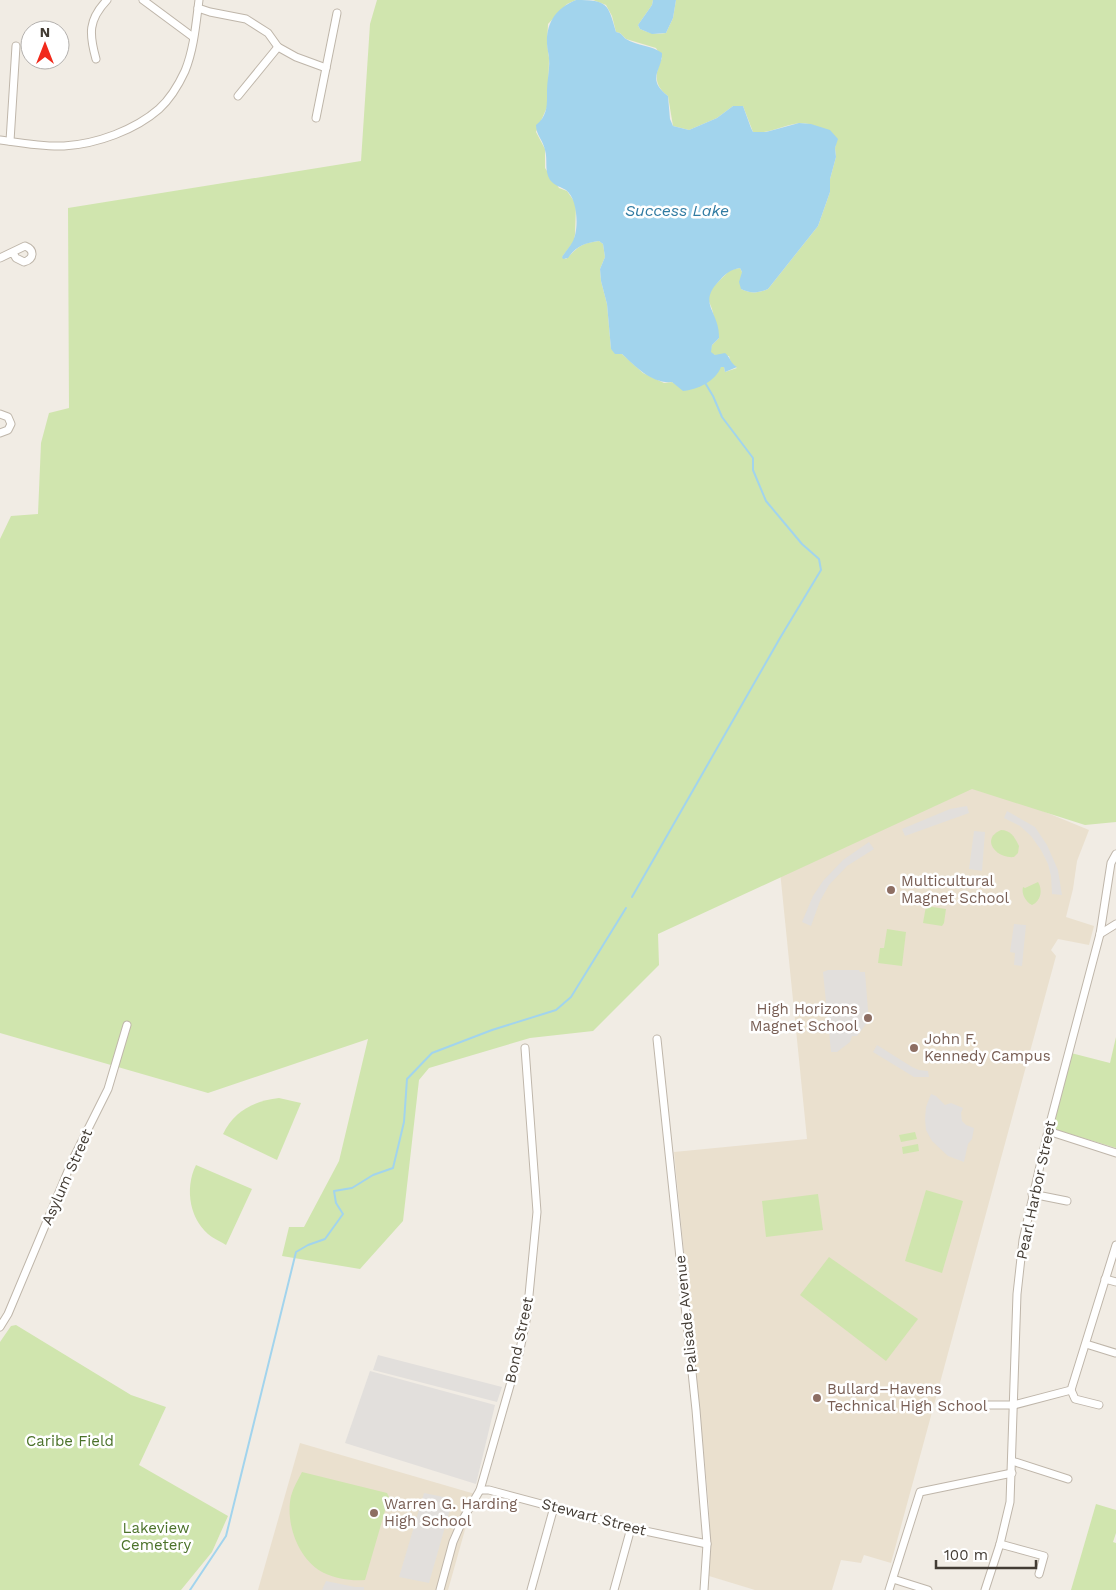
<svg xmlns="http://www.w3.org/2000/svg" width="1116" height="1590" font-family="'Work Sans',sans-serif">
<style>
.education{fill:#eae0ce}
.green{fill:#d0e5ae}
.parking{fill:#e2dfdc}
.water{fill:#a2d4ed}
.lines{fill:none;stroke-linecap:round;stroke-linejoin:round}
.stream{stroke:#a2d4ed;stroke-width:2}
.minor-casing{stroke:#bfb6aa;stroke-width:9}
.minor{stroke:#fff;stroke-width:7}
.education-dot{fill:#8d6e63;stroke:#fff;stroke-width:2}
.labels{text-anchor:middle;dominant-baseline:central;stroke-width:5;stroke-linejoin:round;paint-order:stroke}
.education-label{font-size:15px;fill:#785e54;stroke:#fff;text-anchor:start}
.street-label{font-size:15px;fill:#433c34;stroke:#fff}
.park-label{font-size:15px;fill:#4b722a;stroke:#fff}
.water-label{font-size:16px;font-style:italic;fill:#307ba2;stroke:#fff}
</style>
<rect width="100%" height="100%" fill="#f1ece4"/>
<g class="education">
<path d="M975,783L1089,830L1077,861L1073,889L1066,917L1094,926L1089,945L1058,939L1051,950L1056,956L891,1563L864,1555L861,1563L841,1560L832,1590H755L709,1576L710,1544L709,1507L674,1152L807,1139L780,871Z"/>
<path d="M300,1443L475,1494L448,1590H258Z"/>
</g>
<g class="green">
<path d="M377,0H576L567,4L548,24L547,44L549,58L548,105L536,132L545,149V168L559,188L567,191L576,204L575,234L574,241L562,257L566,259C580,246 579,244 599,241L603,244L605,257L600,269L601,281L607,304L611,349L622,354L643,373L664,383L672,382L677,385L721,367H724L725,372L737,368L731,363L729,356L715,355L710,353L712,345L719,338L712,309L708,299L710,290L730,270L740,268L742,272L741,289C751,294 759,293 768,289L818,226L830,192V179L836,157L835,148L837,139C829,134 818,126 809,124C789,120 773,135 753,132L743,106H733L717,118L689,130L673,126L668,96C653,85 655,73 662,58L656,48L626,39L620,33L616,32L612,16L606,5L593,0H653L652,5L638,25L640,29C649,33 656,35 666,33L673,18L676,0H1116V822L1085,825L972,789L658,934L659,965L593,1031L530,1038L429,1068L419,1080L403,1221L360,1269L282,1256L289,1227H304L339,1161L368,1039L208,1093L0,1033V539L11,516L38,514L41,443L49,413L69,408L68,208L361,161L370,24Z"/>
<path d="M1001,830C1011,830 1015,838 1019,846L1018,853L1014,857C996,859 980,839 1001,830Z"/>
<path d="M1038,882C1043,890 1041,901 1032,905C1026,902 1021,894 1023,887L1025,888Z"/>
<path d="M926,906L946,909L944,923L942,926L923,923Z"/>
<path d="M887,929L906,932L902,966L878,963L880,948H884Z"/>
<path d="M1116,1037V1148L1057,1130L1053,1126L1071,1053L1110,1063Z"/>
<path d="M279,1098L301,1103L277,1160L223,1134C234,1111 254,1101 279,1098Z"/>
<path d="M915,1132L917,1139L901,1142L899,1135Z"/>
<path d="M918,1144L919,1151L903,1154L902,1147Z"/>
<path d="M196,1165L252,1189L226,1245C222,1242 216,1240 212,1237C190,1222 184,1189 196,1165Z"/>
<path d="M926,1190L963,1201L942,1273L905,1261Z"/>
<path d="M818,1194L823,1230L766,1237L762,1201Z"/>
<path d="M829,1257L918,1319L886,1361L800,1295Z"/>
<path d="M16,1325L131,1395L166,1407L139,1465L228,1516L212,1552L181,1590H0V1342L11,1326Z"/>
<path d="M302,1472L387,1493L389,1497L365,1580C351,1581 337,1579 324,1573C298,1560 285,1523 291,1496C293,1488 298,1480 302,1472Z"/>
<path d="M1096,1504L1116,1510V1533L1113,1542L1116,1543V1590H1071Z"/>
</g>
<g class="parking">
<path d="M967,806L969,813L905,836L902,829L950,809Z"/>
<path d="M1007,811L1035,827L1047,845L1058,870L1062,895L1052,894L1051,876L1048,864L1041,850L1031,836L1020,826L1004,818Z"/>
<path d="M974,831L985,832L982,871L969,869Z"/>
<path d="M869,842L874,849L847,866L829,885L820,901L811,926L802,922L813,896L823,881L843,860Z"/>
<path d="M1014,924L1026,925L1022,966L1014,965L1015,953L1010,952Z"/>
<path d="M828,970H859L860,972H865L869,1023L866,1024L857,1036H852L850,1042L837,1052H831L823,972Z"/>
<path d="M877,1045L912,1067L919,1070L928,1071L929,1077H914L873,1052Z"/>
<path d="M931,1094L936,1096L945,1105L951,1103L963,1108L961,1113L962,1121L966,1125L974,1128L972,1139L968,1144L964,1162L948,1156L932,1141L926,1130L925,1119L926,1107Z"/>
<path d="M378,1355L502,1387L497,1402L373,1370Z"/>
<path d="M370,1371L495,1405L476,1484L345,1443Z"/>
<path d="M424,1493L453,1499L429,1583L399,1577Z"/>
<path d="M326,1581L355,1587H364V1590H322Z"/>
</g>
<g class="water">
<path d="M576,0C608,0 608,4 616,32C622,33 622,36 626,39C637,46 652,45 662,53C663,69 645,79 668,96L670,119L673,126L689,130L717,118L733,106H743L751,128L753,132H766L799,123L811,124L830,130L838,139L835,148L836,157L830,179V192L818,226L768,289C759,293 751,294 741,289L739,282L742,272L740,268C730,270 726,273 720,280C696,304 720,311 719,338L712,345L711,352L715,355L725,353C731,358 730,363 737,367L725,372L724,367H721C716,381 697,390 683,391L672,382C652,384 636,367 622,354H615L611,349L607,304L601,281L600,269L605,257L603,244L599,241C585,243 576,246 568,258L563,259L562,257C565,252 570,247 573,241C579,229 578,199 566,190C561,187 555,186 550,180C544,170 548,160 545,150C543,140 536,135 536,125C548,115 547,105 547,90C547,80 550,70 549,59C549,54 547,49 547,44C546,23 556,8 576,0Z"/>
<path d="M653,0H676L673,18L666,33L652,34L640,29L638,25L652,5Z"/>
</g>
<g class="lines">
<g class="stream">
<path d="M632,897L780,638L821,570L819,559L802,544L766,501L753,470V458L722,417L713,396L704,381"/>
<path d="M190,1590L226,1536L296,1252L308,1245L325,1239L343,1214L336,1203L334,1191L352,1188L373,1175L393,1168L404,1122L407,1079L432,1053L492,1030L556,1010L571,997L626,908"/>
</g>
<defs>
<g id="minor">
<path d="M143,0L193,37"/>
<path d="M198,8L210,12L246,19L268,33L278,47L296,57L326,68"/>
<path d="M96,59C89,34 88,20 107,0"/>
<path d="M238,96L278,47"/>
<path d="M316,118L337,13"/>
<path d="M0,140C21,143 43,147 64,146C97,144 135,130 159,109C170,99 179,84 185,71C194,49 196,23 199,0"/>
<path d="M10,141L16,46"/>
<path d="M0,258L25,246C35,250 34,259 24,262L16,258L13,253"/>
<path d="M0,414L8,417L11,424L8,430L0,433"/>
<path d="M1100,934L1116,924"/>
<path d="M657,1039L696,1410L707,1544L704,1590"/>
<path d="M1048,1131L1116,1153"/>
<path d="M1032,1194L1067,1201"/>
<path d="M1105,1279L1116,1282"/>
<path d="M0,1327L8,1314L73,1159L108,1089L127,1025"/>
<path d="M1086,1344L1115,1353"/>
<path d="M1071,1390L1075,1399L1099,1405"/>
<path d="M986,1405H1014L1071,1390L1116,1245"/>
<path d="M1012,1461L1068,1479"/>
<path d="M480,1490H489L631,1528L707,1544"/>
<path d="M1000,1544L1044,1556L1039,1574"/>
<path d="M893,1579L928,1590"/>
<path d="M440,1590L453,1542L463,1519L480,1490L519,1354L527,1316L537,1212L525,1048"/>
<path d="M531,1590L554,1507"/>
<path d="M614,1590L631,1528"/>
<path d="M889,1590L920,1492L1012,1473"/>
<path d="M985,1590L1000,1544L1010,1502L1017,1294L1023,1240L1048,1131L1100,934L1111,863L1116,854"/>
</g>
</defs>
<use href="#minor" class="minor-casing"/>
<use href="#minor" class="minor"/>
</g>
<g class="education-dot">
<circle cx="891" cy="890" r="5"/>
<circle cx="868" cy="1018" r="5"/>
<circle cx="914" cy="1048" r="5"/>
<circle cx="817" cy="1398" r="5"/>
<circle cx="374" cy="1513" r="5"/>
</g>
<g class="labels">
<g class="education-label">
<text x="901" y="881">Multicultural<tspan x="901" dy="17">Magnet School</tspan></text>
<text x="858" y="1009" text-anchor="end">High Horizons<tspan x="858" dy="17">Magnet School</tspan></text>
<text x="924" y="1039">John F.<tspan x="924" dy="17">Kennedy Campus</tspan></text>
<text x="827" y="1389">Bullard–Havens<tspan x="827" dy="17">Technical High School</tspan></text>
<text x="384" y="1504">Warren G. Harding<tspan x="384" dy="17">High School</tspan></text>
</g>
<g class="street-label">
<text transform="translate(67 1177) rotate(-66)">Asylum Street</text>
<text transform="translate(1036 1190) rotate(-78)">Pearl Harbor Street</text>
<text transform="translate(686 1314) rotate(-96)">Palisade Avenue</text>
<text transform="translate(519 1340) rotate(-78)">Bond Street</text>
<text transform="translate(594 1517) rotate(15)">Stewart Street</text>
</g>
<g class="park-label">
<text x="70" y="1441">Caribe Field</text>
<text x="156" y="1528">Lakeview<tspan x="156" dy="17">Cemetery</tspan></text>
</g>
<g class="water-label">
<text x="677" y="210">Success Lake</text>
</g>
</g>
<g transform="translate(45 45)"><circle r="24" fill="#ffffff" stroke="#b4b1ae"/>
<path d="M0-4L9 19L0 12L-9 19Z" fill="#f12a1b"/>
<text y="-8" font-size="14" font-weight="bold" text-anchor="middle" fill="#433c34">N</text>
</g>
<path d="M936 1560v8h100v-8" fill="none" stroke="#433c34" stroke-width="2.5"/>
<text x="944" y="1560" font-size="15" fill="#433c34" stroke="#ffffff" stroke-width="4" paint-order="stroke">100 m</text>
</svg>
